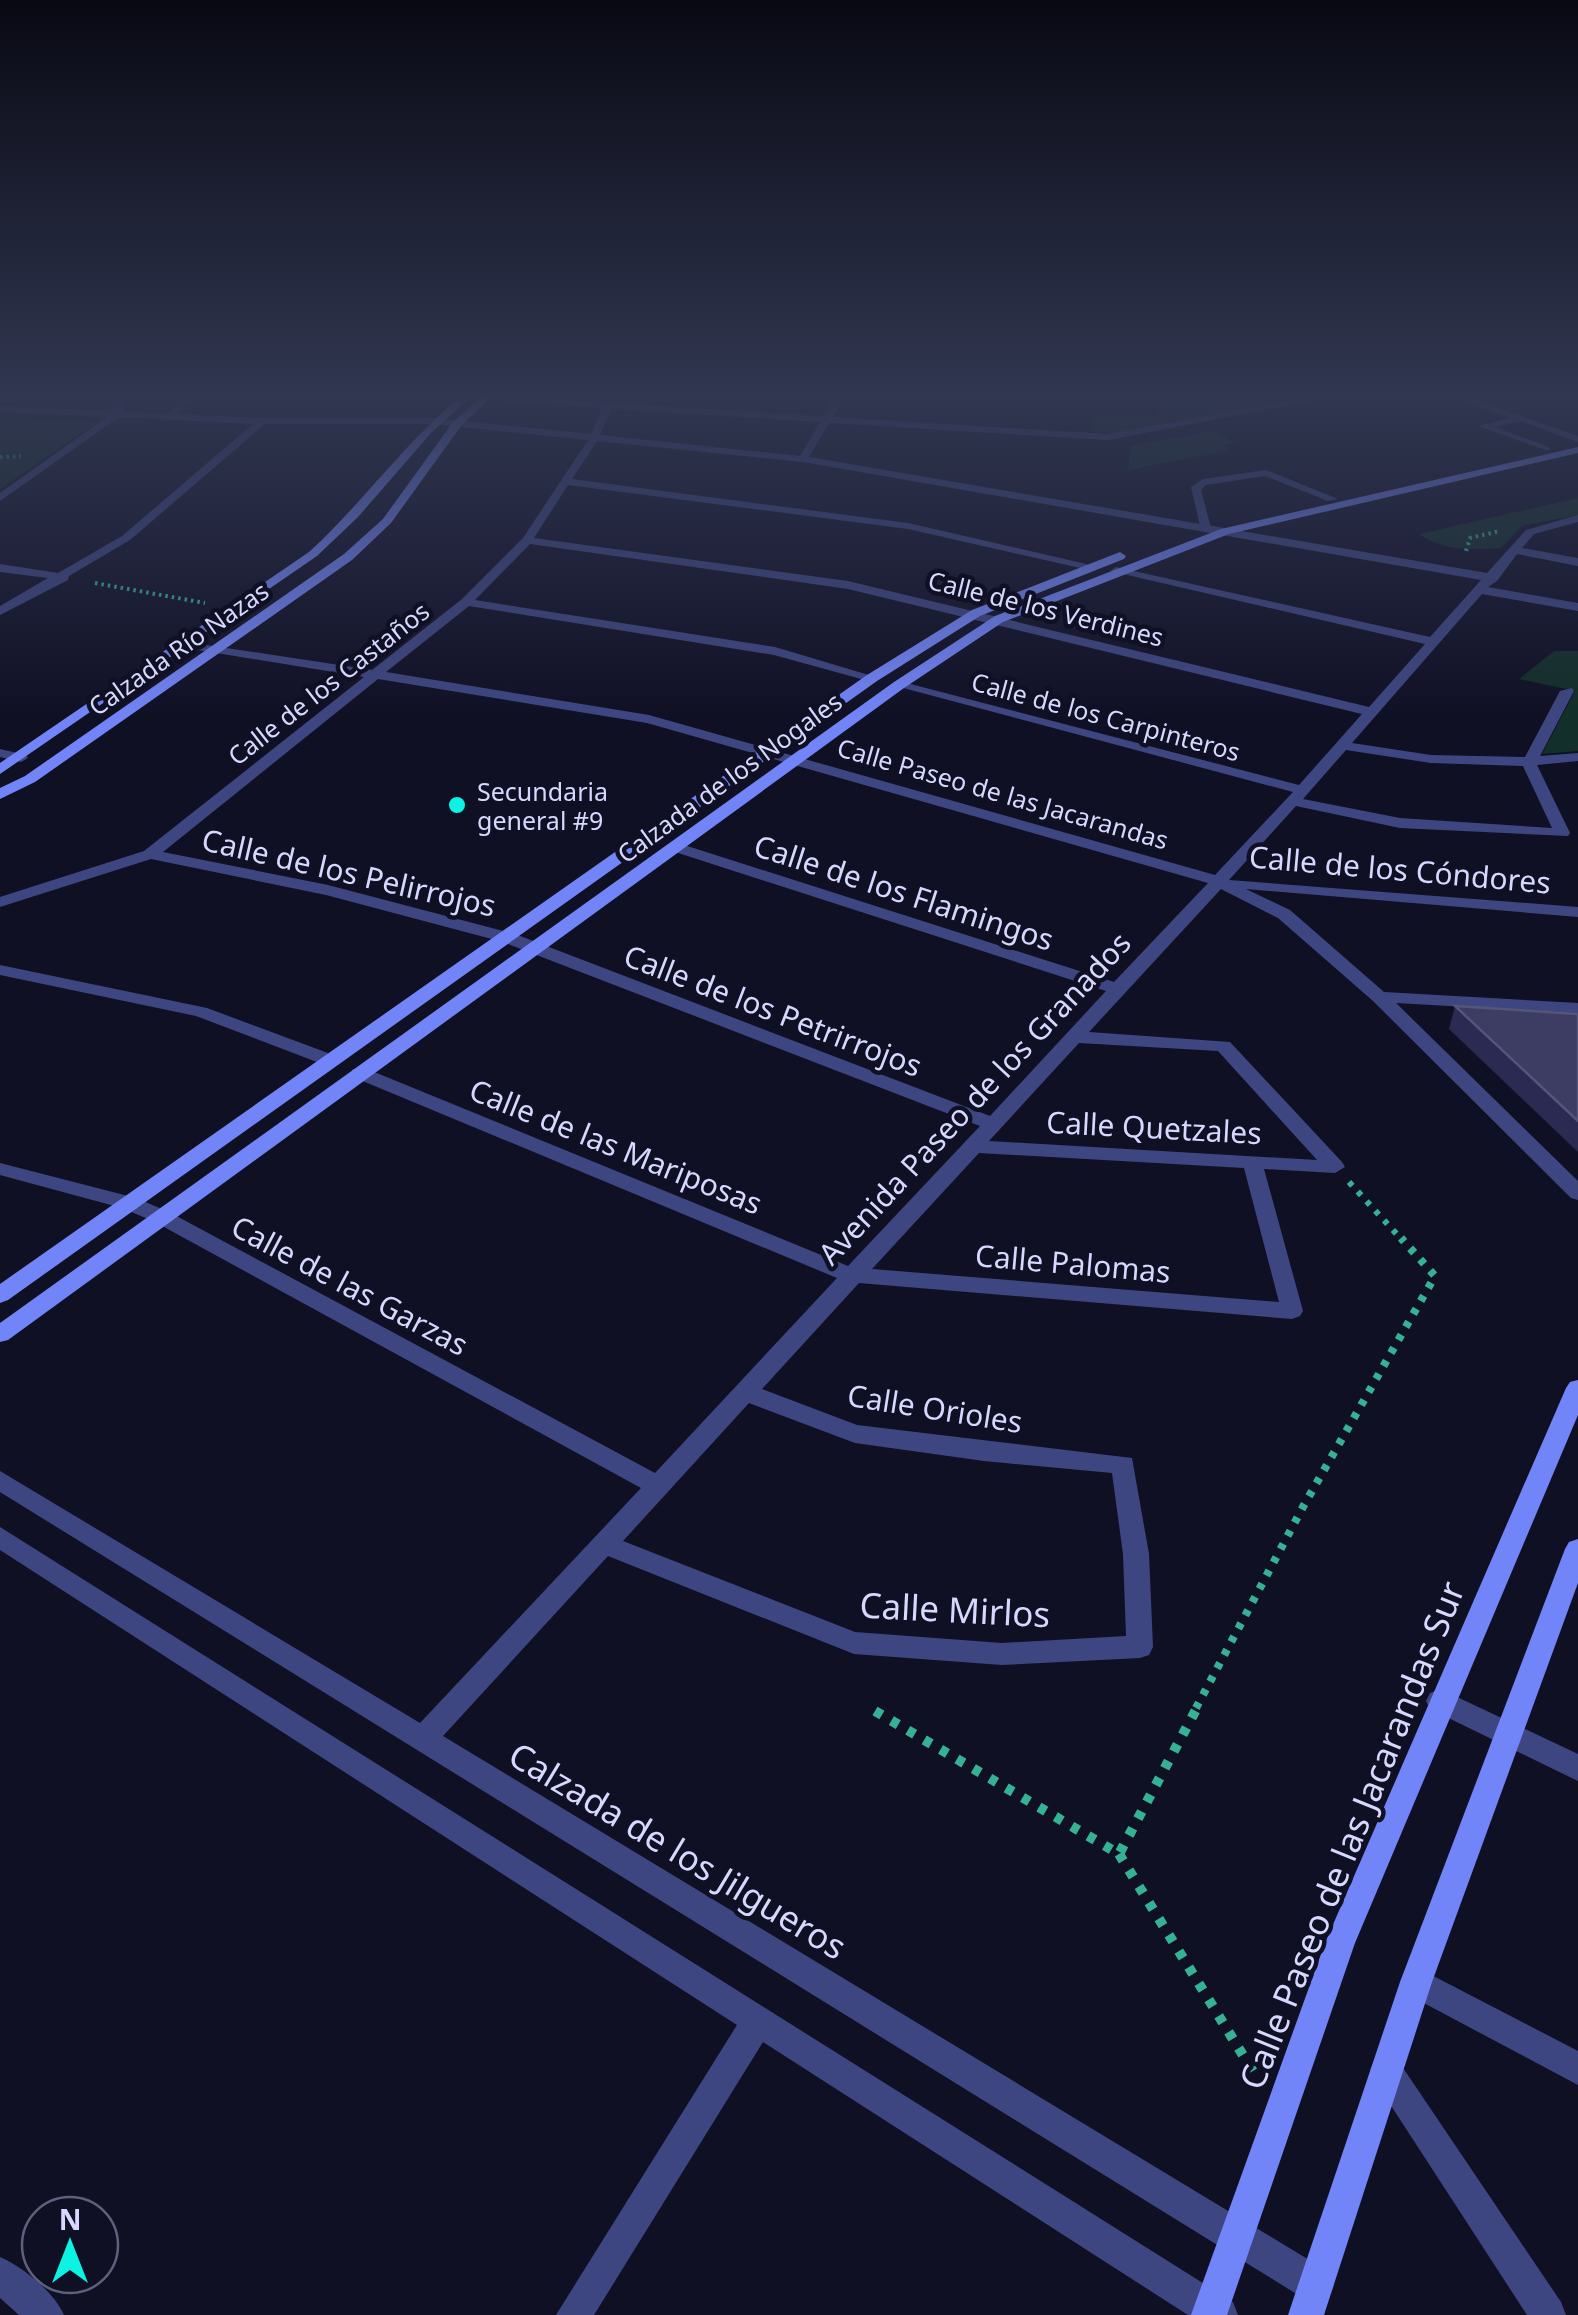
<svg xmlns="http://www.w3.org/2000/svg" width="1578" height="2315" font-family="'Noto Sans',sans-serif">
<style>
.green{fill:#132f29}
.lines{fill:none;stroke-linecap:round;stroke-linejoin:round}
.path-far3{stroke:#35b295;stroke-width:4;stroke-dasharray:2.5 4;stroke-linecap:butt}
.path-far2{stroke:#35b295;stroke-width:6;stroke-dasharray:5 8;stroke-linecap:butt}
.path-far1{stroke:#35b295;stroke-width:8;stroke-dasharray:6 9;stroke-linecap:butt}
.path{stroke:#35b295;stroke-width:10;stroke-dasharray:8 11;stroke-linecap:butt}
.lane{fill:#3e4682;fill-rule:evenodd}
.street{fill:#3e4682;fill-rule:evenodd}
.secondary{fill:#7285f8;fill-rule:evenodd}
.wall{fill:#2b2a52}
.building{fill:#3d3d64;stroke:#55557c;stroke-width:2.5}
.poi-dot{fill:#0cf3e3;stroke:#101025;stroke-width:4}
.labels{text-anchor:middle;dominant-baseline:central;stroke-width:9;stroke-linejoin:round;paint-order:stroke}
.far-street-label{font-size:25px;fill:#d6d8fd;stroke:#101025}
.far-poi-label{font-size:25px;fill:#d6d8fd;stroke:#101025;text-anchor:start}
.street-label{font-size:30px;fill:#d6d8fd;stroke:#101025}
.near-street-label{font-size:35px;fill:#d6d8fd;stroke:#101025}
</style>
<rect width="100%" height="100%" fill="#101025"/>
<g class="green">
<path d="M1160,400L1270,406L1120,433L1090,431L1094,414L1156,416Z"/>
<path d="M0,417L97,422L0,489Z"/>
<path d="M1213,431L1235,443L1222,445L1230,450L1128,470L1131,446Z"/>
<path d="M1578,498V515L1522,526L1501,548C1473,550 1442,551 1419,534Z"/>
<path d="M1554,651H1578V751L1542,754L1575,691L1519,679Z"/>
</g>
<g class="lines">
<g class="path-far3">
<path d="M0,457L21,456"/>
<path d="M1466,551L1470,538L1500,531"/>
<path d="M95,583L205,603"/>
</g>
<path class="path-far2" d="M1349,1182L1403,1241"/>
<path class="path-far1" d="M1196,1708L1304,1505L1435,1276L1401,1238"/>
<g class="path">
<path d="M875,1711L1119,1854L1198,1706"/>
<path d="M1119,1854L1257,2078"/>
</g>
<g class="lane">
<path d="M1522,415L1526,420L1494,427L1549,447V451L1478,426Z"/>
<path d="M1266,470L1338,499L1328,501L1265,476L1206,485L1201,490L1211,528L1201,530L1191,487L1203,479Z"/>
</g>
<g class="street">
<path d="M115,394H125L121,402L124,412L169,414L183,394H191L178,414L262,418H433L591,434L602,408L460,397L465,394L823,416L837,394H845L833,417L1108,434L1330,394H1347L1108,440L829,423L809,457L1487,573L1526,530L1578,515V522L1534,534L1522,548L1578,558V566L1517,554L1497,581L1488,587L1578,603V611L1482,594L1352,743L1431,755L1525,757L1560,691L1572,688L1574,691L1540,756L1578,753V761L1537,765L1570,833L1568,836L1400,828L1296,806L1229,880L1578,907V917L1246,889L1290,910L1384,992L1578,1003V1013L1396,1003L1578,1181V1200L1571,1198L1373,1001L1278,918L1221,889L1089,1032L1230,1042L1342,1162L1345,1167L1335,1173L1264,1169L1303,1311L1300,1316L1292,1319L859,1283L762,1389L857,1425L1132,1458L1149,1554L1153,1647L1149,1655L1140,1658L1002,1665L854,1654L608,1556L443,1736L1329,2272L1334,2285L1329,2298L1316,2303L1303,2298L0,1492V1471L420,1723L641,1488L155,1222L122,1208L0,1175V1163L136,1198L169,1212L655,1473L837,1278L353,1077L351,1073L353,1069H367L848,1266L980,1126L503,942L326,895L151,859L0,907V897L144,851L364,677L186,648L180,644L181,641L372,670L462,599L523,538L588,440L433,424H265L130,540L69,576L68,580L0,615V606L48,578L0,572V564L58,573L122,536L253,424L119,417L0,501V493L107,417L0,412V406L114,411L111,402ZM611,409L820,422L800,456L600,435ZM597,441L803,462L1481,580L1430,637L1116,567L1110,571L1425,644L1369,707L848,581L534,538L568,485L908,529L1089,570L1095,566L908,523L572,479ZM530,544L848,589L1362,714L1299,785L899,681L892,685L1293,792L1215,875L649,715L386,672L469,606L774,655L872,682L879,678L775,647L475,600ZM378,679L647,723L1208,883L1114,982L681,844H669V850L1106,991L990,1116L515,934L328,885L163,852ZM1346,750L1431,763L1523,766L1552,828L1400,818L1303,799ZM1079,1043L1218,1051L1317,1160L989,1141ZM979,1153L1244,1168L1279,1302L872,1269ZM749,1403L855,1443L984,1461L1112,1473L1123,1554L1126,1636L1002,1643L855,1632L623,1541Z"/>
<path d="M1110,394L1259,399L1264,402L1259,405L1115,397Z"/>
<path d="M1445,394H1458L1578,436V442Z"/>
<path d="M0,749L26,755L28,758L21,762L0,757Z"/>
<path d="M0,965L207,1008L336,1056L338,1060L329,1066L322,1064L196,1016L0,975Z"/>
<path d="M0,1527L1233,2302L1238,2315H1188L763,2042L594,2315H556L737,2025L0,1550Z"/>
<path d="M1440,1689L1578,1754V1781L1430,1709L1426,1701L1430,1693Z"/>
<path d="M1416,1967L1578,2051V2085L1405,1993L1400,1982L1405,1971Z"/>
<path d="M1386,2054L1397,2059L1561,2302L1566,2315H1527L1375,2081L1370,2070L1375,2059Z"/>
<path d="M0,2257C23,2267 54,2292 64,2315H19L0,2298Z"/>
</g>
<g class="secondary">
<path d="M464,394H474L431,433L358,517L317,556L0,774V763L309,552C364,502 406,440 464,394Z"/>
<path d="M485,394H495L461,426L391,523L352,560L35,782L0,799V788L25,776L344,554L383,519L453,422Z"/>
<path d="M1578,447V453L1229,534L1003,622L904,688L8,1340L0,1342V1323L894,682L995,616L1221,529Z"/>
<path d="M1120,552L1126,556L1124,559L980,616L877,681L8,1300L0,1303V1284L867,675L972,610Z"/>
<path d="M1578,1380V1415L1355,1943L1227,2315H1191L1325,1943L1566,1388L1570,1382Z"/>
<path d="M1578,1539V1583L1432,1982L1324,2315H1288L1400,1982L1565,1549L1569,1542Z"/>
</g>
</g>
<path class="wall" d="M1455,1006L1578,1014V1152L1449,1029Z"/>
<path class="building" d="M1455,1006L1578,1014V1121Z"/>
<linearGradient id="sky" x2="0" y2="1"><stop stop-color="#090914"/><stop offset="0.55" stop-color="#313751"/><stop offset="1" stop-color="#313751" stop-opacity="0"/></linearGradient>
<rect width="1578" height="718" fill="url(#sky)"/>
<circle class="poi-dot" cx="457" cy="805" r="10"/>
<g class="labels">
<g class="far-street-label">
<text transform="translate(1046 608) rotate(14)">Calle de los Verdines</text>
<text transform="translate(178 648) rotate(-35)">Calzada Río Nazas</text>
<text transform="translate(328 683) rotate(-38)">Calle de los Castaños</text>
<text transform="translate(1106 716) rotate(15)">Calle de los Carpinteros</text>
<text transform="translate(729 777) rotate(-36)">Calzada de los Nogales</text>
<text transform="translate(1003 793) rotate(16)">Calle Paseo de las Jacarandas</text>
</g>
<g class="far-poi-label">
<text x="477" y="791">Secundaria<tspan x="477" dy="29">general #9</tspan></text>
</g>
<g class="street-label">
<text transform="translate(1400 869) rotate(5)">Calle de los Cóndores</text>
<text transform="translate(349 872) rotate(13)">Calle de los Pelirrojos</text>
<text transform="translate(904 892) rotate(18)">Calle de los Flamingos</text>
<text transform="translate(773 1010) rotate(21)">Calle de los Petrirrojos</text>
<text transform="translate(974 1098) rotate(-47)">Avenida Paseo de los Granados</text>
<text transform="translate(1154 1127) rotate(3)">Calle Quetzales</text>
<text transform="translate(616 1146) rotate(22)">Calle de las Mariposas</text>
<text transform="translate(1073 1263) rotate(5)">Calle Palomas</text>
<text transform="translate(350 1285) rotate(28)">Calle de las Garzas</text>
<text transform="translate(935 1408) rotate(9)">Calle Orioles</text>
</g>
<g class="near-street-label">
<text transform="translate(955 1609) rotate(3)">Calle Mirlos</text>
<text transform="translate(1351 1835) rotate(-68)">Calle Paseo de las Jacarandas Sur</text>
<text transform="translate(678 1850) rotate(31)">Calzada de los Jilgueros</text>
</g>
</g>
<g transform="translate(70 2245)"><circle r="48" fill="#101025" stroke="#5f607b" stroke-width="2.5"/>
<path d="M0-8L18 38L0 25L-18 38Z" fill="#0cf3e3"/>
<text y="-15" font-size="28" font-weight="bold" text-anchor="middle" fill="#d6d8fd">N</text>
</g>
</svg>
